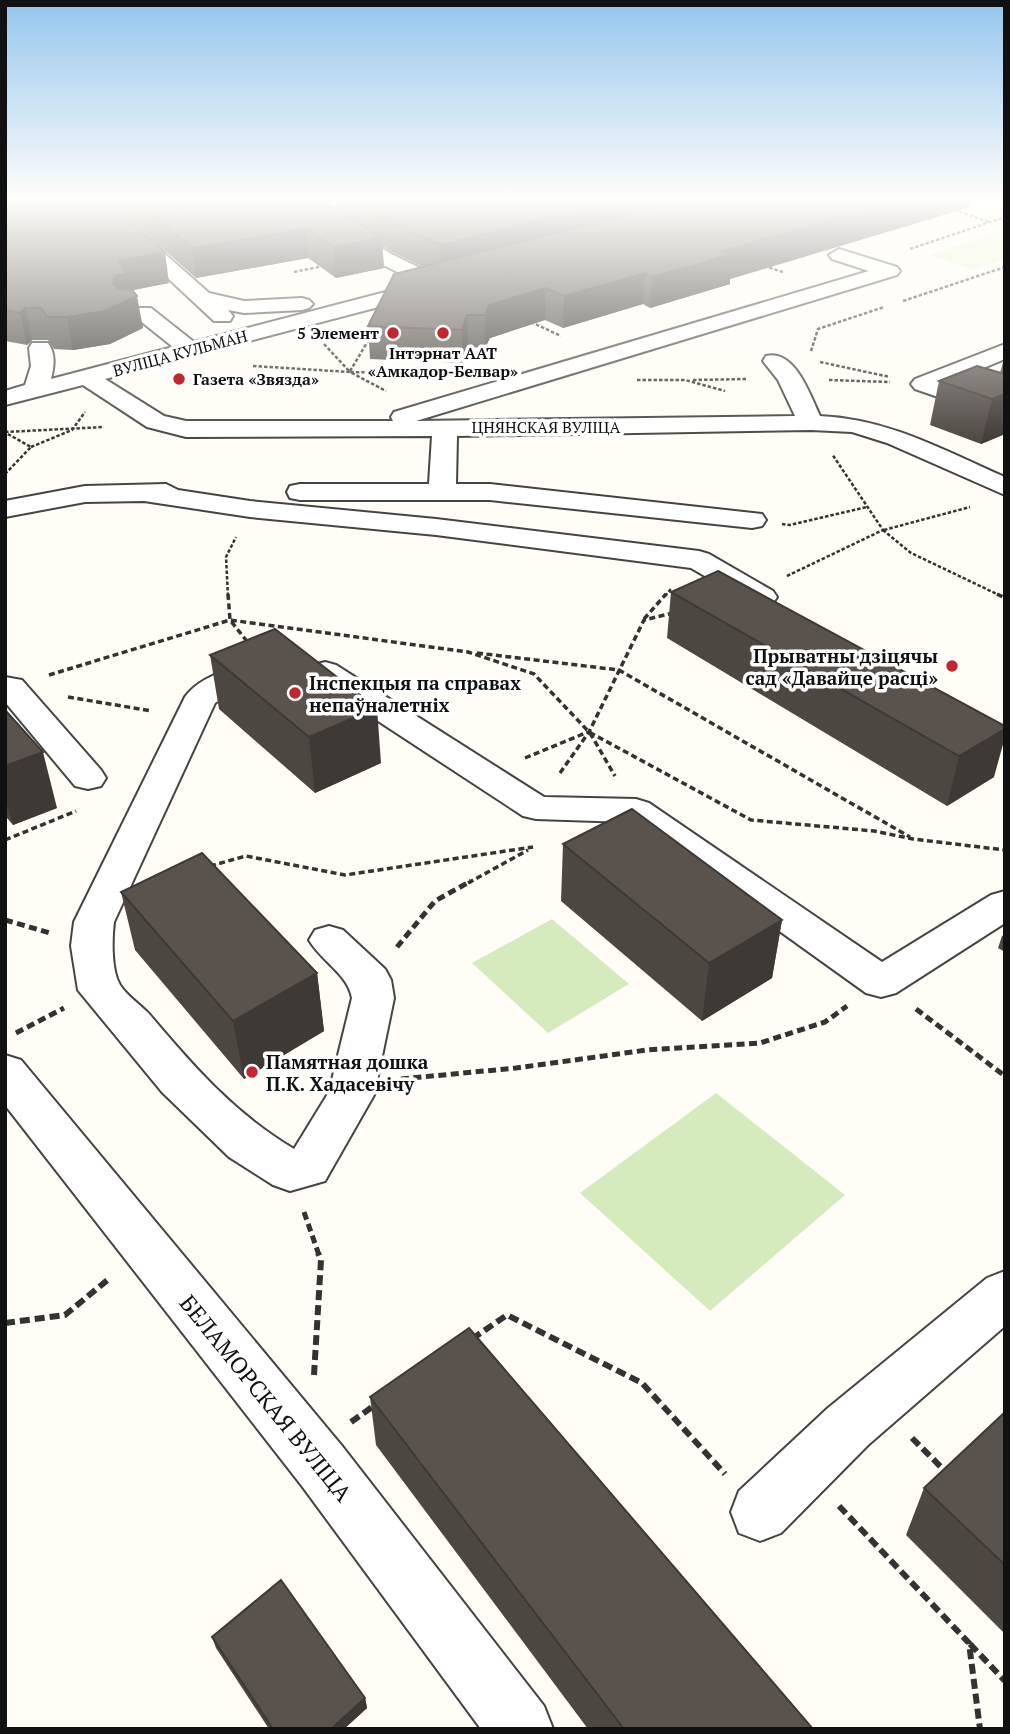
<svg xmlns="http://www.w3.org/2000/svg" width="1010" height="1734" font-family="'PT Serif',serif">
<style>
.green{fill:#d5ebbd}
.pitch{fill:#e6f2cf}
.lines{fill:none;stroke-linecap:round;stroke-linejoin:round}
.minor-casing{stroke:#444;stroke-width:4}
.path-far3{stroke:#333;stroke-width:2.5;stroke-dasharray:3.5 2;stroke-linecap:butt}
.path-far2{stroke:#333;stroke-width:3.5;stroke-dasharray:6 3.5;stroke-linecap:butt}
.path-far1{stroke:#333;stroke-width:5;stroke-dasharray:8 4.5;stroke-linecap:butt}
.path{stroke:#333;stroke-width:6;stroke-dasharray:10 5;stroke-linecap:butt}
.minor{fill:#fff;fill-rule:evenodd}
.wall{fill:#4d4742}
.shaded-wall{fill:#3f3936}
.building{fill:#5a524d;stroke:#3f3936;stroke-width:2}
.poi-dot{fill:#c4262e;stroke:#fff;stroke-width:2.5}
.labels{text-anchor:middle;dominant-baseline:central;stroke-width:7;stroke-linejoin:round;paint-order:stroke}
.far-poi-label{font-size:16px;font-weight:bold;fill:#111;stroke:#fff;text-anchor:end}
.far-street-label{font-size:16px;fill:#111;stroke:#fff}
.poi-label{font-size:19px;font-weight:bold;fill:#111;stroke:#fff;text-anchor:start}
.near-street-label{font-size:23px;fill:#111;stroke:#fff}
</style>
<rect width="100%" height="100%" fill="#fffdf5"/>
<g class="green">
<path d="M552,919L629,984L548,1033L472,963Z"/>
<path d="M716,1093L845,1195L710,1311L580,1193Z"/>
</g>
<path class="pitch" d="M999,232L1005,234V259L973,270L929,255Z"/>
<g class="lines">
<defs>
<g id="minor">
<path d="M85,201H105L209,293L244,301L302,298L309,300L313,304L309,308L302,310L244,313L228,310L233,316L230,321H214Z"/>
<path d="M292,201H313L391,254L447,281L450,285L447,289L105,379L164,416L186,421H393L391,417L394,412L869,271L832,259L829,255L839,249L897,267L900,271L897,275L416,421L795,416L778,380L763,361L766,356C795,349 810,395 820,416C889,419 943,450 1005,477V495L887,443L852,432L811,430L457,436L456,484H490L762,514L766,520L762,526L752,528L490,500H300L290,498L287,492L290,486L300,484H429L432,436L186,437L147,427L83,385L5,405V391L25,385L31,366L29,348L32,343H48C56,354 54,367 51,379L173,347L138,319L124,318L121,313L124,308H151L194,342L420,283L377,262Z"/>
<path d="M1005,344V359L945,384L1005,405V420L915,389L911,384L915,379Z"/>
<path d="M166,484L178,490L250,501L436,519L699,551L709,554L773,591L777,597L773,603L762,606L751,603L691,568L436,535L250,517L144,501L85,502L5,517V501L85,486Z"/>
<path d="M265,659L276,662L281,669C273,681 231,693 215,703L114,922C112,939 111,970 120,985C127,996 141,1005 150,1015C193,1066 236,1115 294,1149L329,1092L352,998C348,974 321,961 309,940L315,930L329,926L343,930L385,969L391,980L394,998L374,1095L325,1181L290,1191L273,1185L229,1157L162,1092L78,990L71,946L74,922L185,697C200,675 240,665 265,659Z"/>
<path d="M325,662L336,665L544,797L636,799L649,803L882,962L991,895L1005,891V923L896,993L881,997L866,993L627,822L536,819L523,816L314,679L309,672L314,665Z"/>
<path d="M5,677L22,680L101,770L106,778L101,786L88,789L75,786L5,702Z"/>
<path d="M5,1055L21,1060L342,1446L544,1706L553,1729H481L302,1486L5,1105Z"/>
<path d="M1005,1271V1326L868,1445L781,1533L760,1541L739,1533L731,1512L739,1491L828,1408L987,1278Z"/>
</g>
</defs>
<use href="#minor" class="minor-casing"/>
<g class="path-far3">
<path d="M954,210L989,222"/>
<path d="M910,249L1005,217"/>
<path d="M764,266L783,272"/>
<path d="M294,272L323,266"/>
<path d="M903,301L1005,267"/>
<path d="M531,322L561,336"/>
<path d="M324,344L350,372L429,374"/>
<path d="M811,351L818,329L884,307"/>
<path d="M820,362L890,377"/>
<path d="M253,366L350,372L386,391"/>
<path d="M350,371L371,336"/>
<path d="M637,380H685L725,391"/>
<path d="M693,380L747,379"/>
<path d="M829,380L890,382"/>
<path d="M5,432L104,427"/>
<path d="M31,447L72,430L85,412"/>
<path d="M5,474L31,447L6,433"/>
<path d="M782,524L790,525L867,507"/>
<path d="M883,530L911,553L1001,596"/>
<path d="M884,530L970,507"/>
<path d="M787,576L883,530L832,454"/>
<path d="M228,596L226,557L236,537"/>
<path d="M665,596L671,589"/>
</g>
<g class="path-far2">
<path d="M228,594L230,620L246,640"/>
<path d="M997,594L1005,598"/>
<path d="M644,619L666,594"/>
<path d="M477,653L619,670L910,837"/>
<path d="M49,675L230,620L468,652L534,674L589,732L751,820L874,831L913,839L1005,850"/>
<path d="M68,697L152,711"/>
<path d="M590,733L615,776"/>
<path d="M525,758L588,732"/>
<path d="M560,773L589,732L644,620L673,613"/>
<path d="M5,840L76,811"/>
<path d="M210,866L246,856L345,875L533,847"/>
<path d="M468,883L528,850"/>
</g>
<g class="path-far1">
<path d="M5,920L50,933"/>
<path d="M397,947L435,901L471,881"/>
<path d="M916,1009L1005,1076"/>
<path d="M16,1033L64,1008"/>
<path d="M401,1079L516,1068L647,1050L760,1043L825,1022L847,1006"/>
<path d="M304,1212L319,1255"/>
</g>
<g class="path">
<path d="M5,1323L65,1315L110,1278"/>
<path d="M472,1339L507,1315L642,1383L725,1474"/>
<path d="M314,1375L321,1260L318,1253"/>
<path d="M351,1422L375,1405"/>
<path d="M912,1438L948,1474"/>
<path d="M839,1506L969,1643L980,1729"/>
<path d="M970,1644L1005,1681"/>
</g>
<use href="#minor" class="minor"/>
</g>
<g class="wall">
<path d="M5,201L169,283L132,290L143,328L110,344L73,350L54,349L48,340H32L27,345L5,341Z"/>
<path d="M109,201H324L337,209L336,201H972L970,207L730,279V284L650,308L643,304L563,328L545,320L490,338L485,348L468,347L463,363L370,359L368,326L423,267L392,252L382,245L384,268L336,278L308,258L196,278Z"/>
<path d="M1005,355V434L981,444L930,425L939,381L1000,373Z"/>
<path d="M718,571L994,777L947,806L667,638L671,592Z"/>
<path d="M210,655L381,763L315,793L219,709Z"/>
<path d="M5,710L57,808L13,825L7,818L5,819Z"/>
<path d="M563,844L782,920L772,978L702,1021L561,901Z"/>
<path d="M121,892L317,973L324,1031L244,1079L135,950Z"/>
<path d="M1005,934V952L998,948L1002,936Z"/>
<path d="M370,1397L813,1729H588L376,1445Z"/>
<path d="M1005,1412V1634L906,1535L924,1488Z"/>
<path d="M212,1637L365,1698L367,1708L344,1729H269L216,1648Z"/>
</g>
<g class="shaded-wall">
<path d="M166,201H296L181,221L165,202Z"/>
<path d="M617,201H727L441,275L440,245Z"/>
<path d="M899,201H972L970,207L730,279V284L650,308L652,277L724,251Z"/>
<path d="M306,229L308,258L196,278L192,248Z"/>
<path d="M382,238L384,268L336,278L334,247Z"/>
<path d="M165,252L169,283L129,291L137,296L143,328L110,344L73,350L67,317L113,283L119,261Z"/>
<path d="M645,273L643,304L563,328L564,296Z"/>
<path d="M546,288L545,320L490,338L485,348V315L489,305Z"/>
<path d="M25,308L32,340L27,345L20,313Z"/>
<path d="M467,315L468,347L463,363L462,330Z"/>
<path d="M1005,394V434L981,444L992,399Z"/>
<path d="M377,708L381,763L315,793L309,737Z"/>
<path d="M1005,729V737L994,777L947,806L959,756Z"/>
<path d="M43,752L57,808L13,825L5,798V766Z"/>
<path d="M782,920L772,978L702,1021L709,963Z"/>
<path d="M317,973L324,1031L244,1079L233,1021Z"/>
<path d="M365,1698L367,1708L344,1729H331Z"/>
</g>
<g class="building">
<path d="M5,201H107L165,252L119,261L126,274L116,275L113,283L118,289L132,290L137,296L105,311L67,317H47L41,308H25L20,313L5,310V282H6L5,280Z"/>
<path d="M137,201H166L165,202L177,209L234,201H324L382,238L334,247L306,229L192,248Z"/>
<path d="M358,201H617L440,245L391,222Z"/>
<path d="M684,201H899L724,251L733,254L652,277L645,273L564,296L546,288L489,305L485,315H467L462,330L368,326L394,274Z"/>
<path d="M977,366L1005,374V394L992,399L939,381Z"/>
<path d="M718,571L1005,726V729L959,756L671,592Z"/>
<path d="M275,629L377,708L309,737L210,655Z"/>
<path d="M5,710L43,752L5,766Z"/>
<path d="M632,809L782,920L709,963L563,844Z"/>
<path d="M202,853L317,973L233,1021L121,892Z"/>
<path d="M469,1328L813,1729H624L370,1397Z"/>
<path d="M1005,1412V1565L924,1488Z"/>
<path d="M281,1580L365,1698L331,1729H273L212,1637Z"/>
</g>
<linearGradient id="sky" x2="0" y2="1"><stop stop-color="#95c6ee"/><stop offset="0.45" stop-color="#fffefa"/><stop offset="1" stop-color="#fffefa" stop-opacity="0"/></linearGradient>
<rect width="1010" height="444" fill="url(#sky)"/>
<g class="poi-dot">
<circle cx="393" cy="333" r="7"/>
<circle cx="443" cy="333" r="7"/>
<circle cx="179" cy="379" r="7"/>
<circle cx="952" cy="666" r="7"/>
<circle cx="295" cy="693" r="7"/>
<circle cx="252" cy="1072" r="7"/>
</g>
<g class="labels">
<g class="far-poi-label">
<text x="379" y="333">5 Элемент</text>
<text x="443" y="353" text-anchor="middle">Інтэрнат ААТ<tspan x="443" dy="18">«Амкадор-Белвар»</tspan></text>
<text x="193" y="379" text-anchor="start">Газета «Звязда»</text>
</g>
<g class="far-street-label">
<text transform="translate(180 353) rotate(-15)">ВУЛІЦА КУЛЬМАН</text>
<text x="546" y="427">ЦНЯНСКАЯ ВУЛІЦА</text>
</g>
<g class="poi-label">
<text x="938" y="655" text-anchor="end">Прыватны дзіцячы<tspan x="938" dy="22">сад «Давайце расці»</tspan></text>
<text x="309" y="682">Інспекцыя па справах<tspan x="309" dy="22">непаўналетніх</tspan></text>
<text x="266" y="1061">Памятная дошка<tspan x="266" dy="22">П.К. Хадасевічу</tspan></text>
</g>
<g class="near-street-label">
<text transform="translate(266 1398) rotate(51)">БЕЛАМОРСКАЯ ВУЛІЦА</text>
</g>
</g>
<rect width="1010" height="1734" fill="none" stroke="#111111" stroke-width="14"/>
</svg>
